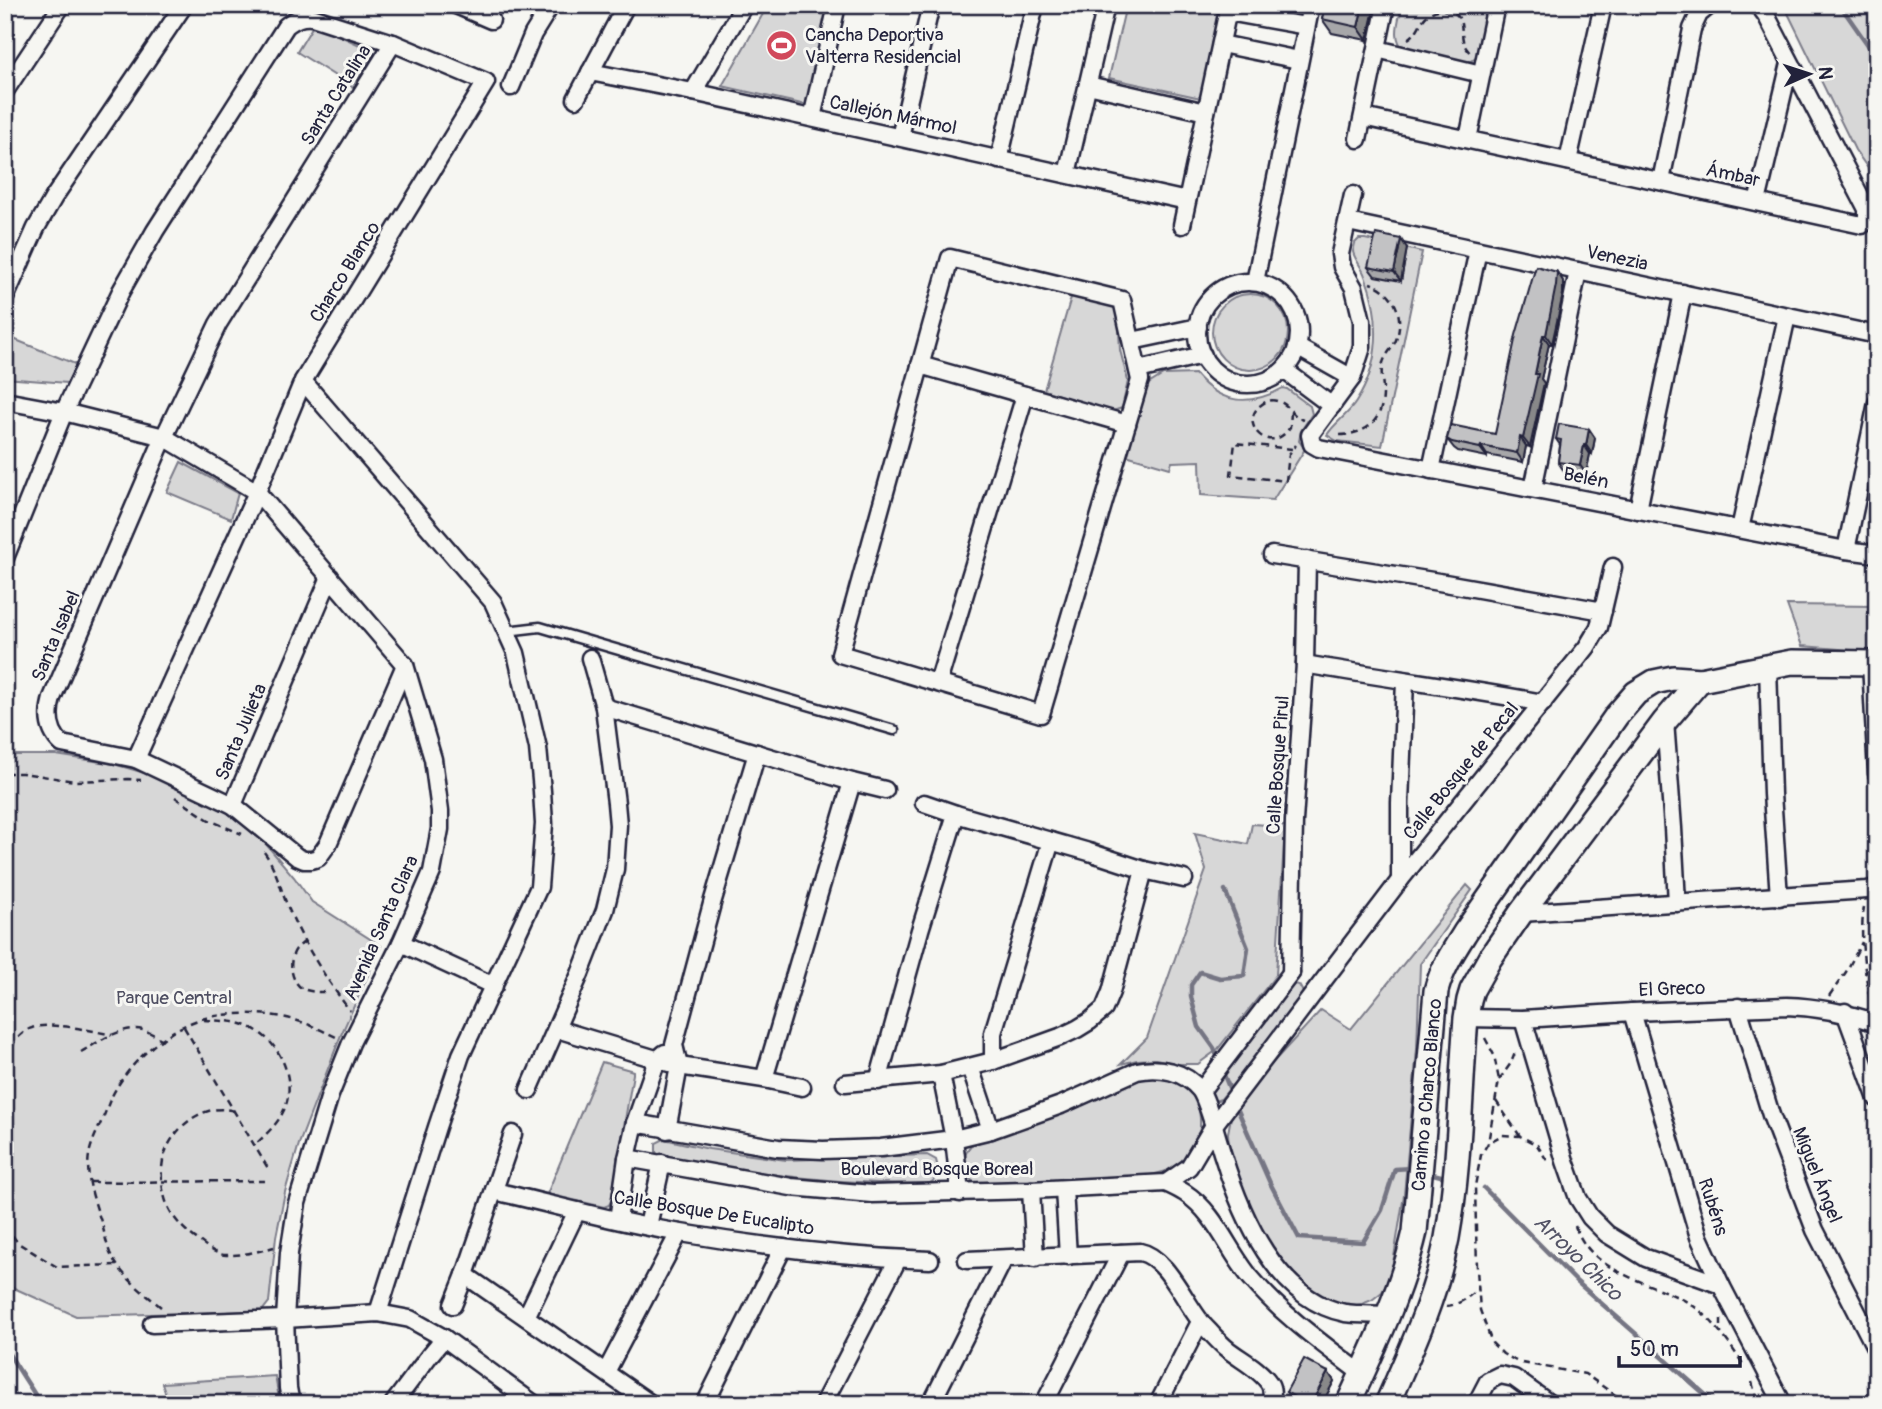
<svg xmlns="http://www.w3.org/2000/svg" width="1882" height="1409" font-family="Pangolin,sans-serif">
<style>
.green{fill:#d7d7d7;stroke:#7c7c89;stroke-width:2}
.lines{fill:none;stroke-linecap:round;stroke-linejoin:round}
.stream{stroke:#757583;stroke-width:4.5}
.lane-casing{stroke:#22223b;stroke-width:13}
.street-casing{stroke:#22223b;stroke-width:21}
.secondary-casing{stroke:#22223b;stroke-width:28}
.path{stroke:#22223b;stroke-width:2.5;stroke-dasharray:7 5;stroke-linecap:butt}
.lane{stroke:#f6f6f2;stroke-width:8}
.street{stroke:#f6f6f2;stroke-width:16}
.secondary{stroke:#f6f6f2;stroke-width:23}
.wall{fill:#a7a7a9;stroke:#22223b;stroke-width:2}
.shaded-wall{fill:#888889;stroke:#22223b;stroke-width:2}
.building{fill:#c2c2c4;stroke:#22223b;stroke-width:2}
.labels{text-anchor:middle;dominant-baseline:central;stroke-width:6;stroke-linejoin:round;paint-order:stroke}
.poi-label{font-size:19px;fill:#22223b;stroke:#f6f6f2;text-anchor:start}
.street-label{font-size:19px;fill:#22223b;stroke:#f6f6f2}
.park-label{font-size:19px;fill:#4f4f62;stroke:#f6f6f2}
.water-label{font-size:21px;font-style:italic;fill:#535365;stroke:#f6f6f2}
</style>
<rect width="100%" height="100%" fill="#f6f6f2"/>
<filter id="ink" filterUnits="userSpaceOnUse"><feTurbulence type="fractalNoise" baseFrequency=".0143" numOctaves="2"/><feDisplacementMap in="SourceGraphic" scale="14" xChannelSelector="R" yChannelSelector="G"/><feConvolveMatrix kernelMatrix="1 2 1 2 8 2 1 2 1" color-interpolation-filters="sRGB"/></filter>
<g filter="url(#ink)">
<g class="green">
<path d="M768,5H829L806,105L722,86Z"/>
<path d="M1126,5H1221L1201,98L1109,78Z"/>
<path d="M1402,5H1490L1479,54L1471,61L1463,62L1405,50C1391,39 1399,20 1402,5Z"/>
<path d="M1784,5H1877V181L1855,150Z"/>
<path d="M314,24L375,52L353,87L297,52Z"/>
<path d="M1359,239H1365L1422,252L1382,446L1337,441L1327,435C1334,423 1348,415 1356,402C1381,363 1381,318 1365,276C1362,267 1355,260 1353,252L1355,243Z"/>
<path d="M1072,294L1115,306L1118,312L1120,350L1128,381L1122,408L1110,412L1044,390Z"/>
<circle cx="1250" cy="332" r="38"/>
<path d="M11,338L80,366L67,383L5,378V350Z"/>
<path d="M1195,374C1220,404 1249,407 1283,388L1287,389L1310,406L1312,414L1301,431L1299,441L1305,449L1273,500L1201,495L1200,461L1172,462L1170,468L1126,455L1147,385L1163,375Z"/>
<path d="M181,462L238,493L231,519L167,492Z"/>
<path d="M1787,605L1877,606V652L1802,646Z"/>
<path d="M14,755H56L114,764L158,777L229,810L244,822L265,843L294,877L312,902L381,946L341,1035L299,1144L285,1192L276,1237L269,1302L262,1311L76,1316L5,1284V757Z"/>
<path d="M1252,824L1285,826L1276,975L1217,1050L1198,1064H1178L1156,1059L1137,1060L1121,1064L1147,1038L1206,870L1195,833L1248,844Z"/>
<path d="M1467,885L1472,890L1420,964L1417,1049L1404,1195L1391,1276L1382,1292L1372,1300L1362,1304L1352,1306L1332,1303L1295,1277L1266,1242L1236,1177L1229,1149L1228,1133L1231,1117L1237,1102L1321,1010L1351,1029Z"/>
<path d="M1295,984L1299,985C1302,990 1305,994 1302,1000L1221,1099L1214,1101L1211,1100L1208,1087L1290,985Z"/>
<path d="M602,1062L630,1070L633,1071V1074L611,1201L609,1205L604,1207L547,1194Z"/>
<path d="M1142,1076C1152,1077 1165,1076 1174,1079C1204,1087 1207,1137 1189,1158C1180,1169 1164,1172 1150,1175L996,1186C991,1185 984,1186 979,1184C960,1178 961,1157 971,1145L1057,1116L1092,1101Z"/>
<path d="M664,1139L709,1149L786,1160L927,1155L936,1160L939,1172L933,1181L928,1184C857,1184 786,1178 716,1166C697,1163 677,1161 658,1155L656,1152V1143Z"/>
<path d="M275,1376L280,1404H169L162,1383Z"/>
</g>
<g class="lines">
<g class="stream">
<path d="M1840,5L1877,58"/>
<path d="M1217,1056L1214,1048L1199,1027L1191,997V985L1200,972L1220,978L1244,976L1248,948L1225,890"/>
<path d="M1224,1075L1230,1090"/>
<path d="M1236,1106L1270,1183L1299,1238L1363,1242L1382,1210L1395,1169L1411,1168"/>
<path d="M1429,1173L1445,1177"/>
<path d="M1484,1188L1577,1282L1716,1404"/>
<path d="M5,1348L41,1404"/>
</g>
<defs>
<path id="lane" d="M506,631L540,627L894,730"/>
<g id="street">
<path d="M456,5L491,20"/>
<path d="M1228,12L1306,26"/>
<path d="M393,43L218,324L164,437L52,698C47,715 48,731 62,744L136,759L233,805L297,857L304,860H311L318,858L328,844L405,665"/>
<path d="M1221,44L1299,60"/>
<path d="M1377,49L1481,74"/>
<path d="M590,72L693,92L1187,201"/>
<path d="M1088,85L1206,112"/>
<path d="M511,87L533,34L551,5"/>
<path d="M5,91L62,5"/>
<path d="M693,92L744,5"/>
<path d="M576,99L626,5"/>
<path d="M1363,117L1862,225L1867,220V209L1766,15L1760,7L1756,5"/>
<path d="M812,118L837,5"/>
<path d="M900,137L931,5"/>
<path d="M1358,139L1386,5"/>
<path d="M1468,139L1496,5"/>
<path d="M999,160L1035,5"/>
<path d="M1568,161L1603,5"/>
<path d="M1067,174L1106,5"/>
<path d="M1661,181L1692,29L1699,14L1710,5"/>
<path d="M1353,195L1340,254L1342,267L1354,288L1362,321V347L1352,378L1310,435L1312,444L1319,448L1846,550L1877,554"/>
<path d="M1757,202L1790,63"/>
<path d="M1348,222L1877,335"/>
<path d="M1182,225L1229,5"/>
<path d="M950,258L1122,300L1140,380L1041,714L840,654Z"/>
<circle cx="1248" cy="333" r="51"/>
<path d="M1255,282L1311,5"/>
<path d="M5,298L36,228L54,197L184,5"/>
<path d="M1132,341L1198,327"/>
<path d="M1297,347L1352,378"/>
<path d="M920,365L1127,424"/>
<path d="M1138,370L1203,355"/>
<path d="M1284,370L1332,406"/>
<path d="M303,381L493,602L516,653L538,748L542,791L544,824L539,887L461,1055L437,1127L378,1313"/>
<path d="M5,401L64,412L164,437L257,492L405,665L433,759L440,811V829L432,872L401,943L351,1043L330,1095L297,1203L289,1253L285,1319L288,1388L291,1404"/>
<path d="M1431,470L1478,250"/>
<path d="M1533,489L1578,271"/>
<path d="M1638,510L1683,293"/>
<path d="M1740,529L1787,316"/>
<path d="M1846,550L1877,403"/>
<path d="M1272,555L1445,583L1603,611"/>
<path d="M5,558L64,412L121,291L155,231L286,26C295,19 301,16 312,17L393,43L486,82L303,381L257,492L136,759"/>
<path d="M1871,663L1877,774"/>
<path d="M1305,664C1384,678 1464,688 1543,703"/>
<path d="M1768,666L1772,794L1779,897"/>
<path d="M938,683L1025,395"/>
<path d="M604,707L852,782L885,790"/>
<path d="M1665,721L1673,828L1677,903"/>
<path d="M924,803L956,814L1089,852L1144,870L1184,879"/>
<path d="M233,805L330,577"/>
<path d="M1400,880V803L1405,681"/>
<path d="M1521,913L1867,890L1876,888L1877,885"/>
<path d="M401,943L494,986"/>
<path d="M1291,973L1294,821L1305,664L1307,560"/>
<path d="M1738,1007L1771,1115L1815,1230L1877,1351"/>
<path d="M1632,1012L1699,1237L1721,1285L1783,1404"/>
<path d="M1845,1012L1877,1099"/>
<path d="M1466,1018L1523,1019L1632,1012L1787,1006C1818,1007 1847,1013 1877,1023"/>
<path d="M1523,1019L1565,1161L1578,1198L1590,1217L1607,1234L1646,1258L1721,1285"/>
<path d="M557,1029L679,1066L764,1079L802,1087"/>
<path d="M993,1061V1033L1051,841"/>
<path d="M970,1067L991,1130"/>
<path d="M941,1074L954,1139L960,1193"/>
<path d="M764,1079L852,782"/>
<path d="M878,1081L920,930L956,814"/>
<path d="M845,1083L941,1074L993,1061L1060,1037L1077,1029L1090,1021L1104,1009L1111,992L1144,870"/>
<path d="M529,1090L580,974L605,910L615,869L618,825L616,803L604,707L590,658"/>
<path d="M1201,1091L1291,973"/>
<path d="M635,1123L778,1148L823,1150L881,1148L954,1139L991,1130L1061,1105L1137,1071C1160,1066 1184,1071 1200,1090C1208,1101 1218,1141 1223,1156C1241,1215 1277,1300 1345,1313C1359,1315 1374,1314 1388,1315"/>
<path d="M667,1130L679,1066L674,1045L713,900L757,753"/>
<path d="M627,1158L791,1187L872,1194L1031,1190L1166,1183L1189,1167L1214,1125L1317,989L1400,880L1587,647L1599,627L1613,567"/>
<path d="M1166,1183C1172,1186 1179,1189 1185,1193C1216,1213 1228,1251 1251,1278C1283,1316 1323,1344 1362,1374"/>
<path d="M1064,1189L1068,1256"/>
<path d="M1031,1190L1035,1258"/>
<path d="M494,1191C556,1205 618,1223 681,1233C763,1247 847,1257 930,1260"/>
<path d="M618,1220L627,1158L635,1123L657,1060L665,1053"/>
<path d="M648,1226L662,1163"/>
<path d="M967,1260L1140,1252C1168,1257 1187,1309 1207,1329C1213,1335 1219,1342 1226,1348C1239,1359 1259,1368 1269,1383C1273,1389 1272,1396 1271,1404"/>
<path d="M465,1275L651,1404"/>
<path d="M453,1305L465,1275L513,1134"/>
<path d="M526,1317L577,1211"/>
<path d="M152,1324L285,1319L378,1313L410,1319L444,1338L534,1404"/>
<path d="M606,1372L679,1233"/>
<path d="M393,1404L429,1356L444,1338"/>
<path d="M705,1404L783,1248"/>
<path d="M823,1404L898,1259"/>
<path d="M931,1404L1004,1259"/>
<path d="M1044,1404L1121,1253"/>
<path d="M1158,1404L1200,1322"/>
<path d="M1476,1404L1488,1381L1500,1375L1514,1378L1550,1404"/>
</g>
<g id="secondary">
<path d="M1348,1404C1374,1348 1401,1292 1415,1232L1436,991C1442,968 1454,950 1466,931L1617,715L1636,693L1654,682L1673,678L1700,680L1792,662L1877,663"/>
<path d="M1387,1404C1411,1350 1436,1296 1447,1238C1460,1166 1460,1091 1466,1018L1469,1000L1472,990L1490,958L1521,913L1665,721L1700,680"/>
</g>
</defs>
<use href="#lane" class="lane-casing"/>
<use href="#street" class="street-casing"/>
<use href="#secondary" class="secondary-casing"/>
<g class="path">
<path d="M1408,39C1419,33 1419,21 1429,14C1433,11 1439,9 1444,10C1467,12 1459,30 1464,44C1465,47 1468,50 1470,53"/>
<path d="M1291,412L1290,427C1270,458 1237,423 1261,405C1266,401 1271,399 1277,401C1289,403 1291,416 1303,420"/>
<path d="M1340,435C1368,434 1384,419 1383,390C1383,381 1380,372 1383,363C1385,355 1393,348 1396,340C1405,317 1395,291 1370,283"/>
<path d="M1292,449L1235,443L1231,475L1286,481L1289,454L1296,445"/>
<path d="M5,773H22L75,781L128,779L141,780"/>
<path d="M175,797L209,820L242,834"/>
<path d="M264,852C277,869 281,892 290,912C306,948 327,980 350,1011"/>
<path d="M1864,907C1859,940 1865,972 1871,1005"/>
<path d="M305,941C302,944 299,946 296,949C288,959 290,982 303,989C310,992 318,992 325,992"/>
<path d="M1870,968L1877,975"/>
<path d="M1865,974L1875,961"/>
<path d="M1829,996L1846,972L1862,942"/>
<path d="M204,1020C219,1021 233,1020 247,1026C279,1038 299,1081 283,1112C277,1125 264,1136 254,1146"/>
<path d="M184,1027L269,1170"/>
<path d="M1485,1038L1494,1055L1499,1080L1488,1143"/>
<path d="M81,1052C99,1042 122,1025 143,1030C150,1032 156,1036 163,1040"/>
<path d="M1499,1080L1511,1063L1515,1053"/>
<path d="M1496,1101L1520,1136"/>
<path d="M234,1111C204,1102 173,1127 164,1156C161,1167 161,1183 164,1194C168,1214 182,1229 198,1240C206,1246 216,1255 226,1255C242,1256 259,1251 274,1247"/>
<path d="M5,1143C7,1120 5,1059 15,1041C18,1037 27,1029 32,1028C50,1021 94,1031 112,1035"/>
<path d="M90,1182L266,1181"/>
<path d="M5,1226L18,1243L57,1267L116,1265"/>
<path d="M1575,1226C1593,1275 1649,1280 1689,1303C1712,1317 1728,1342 1743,1364"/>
<path d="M1446,1306C1460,1305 1469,1297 1478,1288"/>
<path d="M161,1307C144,1293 120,1275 110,1253C107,1245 105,1236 103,1228C96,1205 85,1180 89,1155C91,1143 97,1132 102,1120C106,1112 108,1103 112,1096C128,1064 164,1031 198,1020C227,1011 270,1012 298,1021C312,1025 325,1032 338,1038"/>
<path d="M1721,1319V1333"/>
<path d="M1516,1361L1503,1354L1492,1343L1480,1310L1477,1269L1475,1186L1481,1155L1488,1143L1502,1135L1520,1136L1537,1145L1548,1162"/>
<path d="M1522,1363L1585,1374L1628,1404"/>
<path d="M1752,1382L1758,1404"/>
</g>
<use href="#lane" class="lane"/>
<use href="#street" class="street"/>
<use href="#secondary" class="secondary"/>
</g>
<g class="wall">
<path d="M1325,5H1375L1367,40L1332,33L1322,19Z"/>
<path d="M1407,248L1401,281L1375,276L1368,267Z"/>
<path d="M1557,272L1563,281V294L1552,344H1549L1541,379L1544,383L1530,447L1526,446L1523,462L1487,455V457L1458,451L1454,448L1447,439L1495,434Z"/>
<path d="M1589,429L1595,438L1592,454H1590L1586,474L1564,471L1558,462L1560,445L1556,439Z"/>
<path d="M1328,1372L1334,1381L1322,1404H1296L1292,1401L1286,1392Z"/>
</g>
<g class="shaded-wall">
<path d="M1363,5H1375L1367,40L1358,27Z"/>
<path d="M1401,239L1407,248L1401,281L1394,272Z"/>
<path d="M1557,272L1563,281V294L1552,344L1546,335Z"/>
<path d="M1543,335L1549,344L1541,379L1544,383L1530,447L1523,438L1535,374Z"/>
<path d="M1589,429L1595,438L1592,454L1586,445Z"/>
<path d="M1520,437L1526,446L1523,462L1517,453Z"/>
<path d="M1584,445L1590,454L1586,474L1580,465Z"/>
<path d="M1481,446L1487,455V457L1480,448Z"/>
<path d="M1328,1372L1334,1381L1322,1404H1311Z"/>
</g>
<g class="building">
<path d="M1325,5H1363L1358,27L1322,19Z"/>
<path d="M1376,234L1401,239L1394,272L1368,267Z"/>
<path d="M1536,266L1557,272L1556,285L1546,335H1543L1535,374H1538L1523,438L1520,437L1517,453L1481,446L1480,448L1452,442L1447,439L1451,425L1495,434L1516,335Z"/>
<path d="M1559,424L1589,429L1586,445H1584L1580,465L1558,462L1561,440L1556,439Z"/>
<path d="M1304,1359L1328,1372L1311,1404H1307L1286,1392Z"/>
</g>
</g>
<defs>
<symbol id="stadium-disc" viewBox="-11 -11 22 22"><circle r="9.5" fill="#d1495b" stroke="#f6f6f2"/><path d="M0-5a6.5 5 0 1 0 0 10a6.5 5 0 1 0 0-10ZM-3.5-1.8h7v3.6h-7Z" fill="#fff"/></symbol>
</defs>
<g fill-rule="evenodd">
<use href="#stadium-disc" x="764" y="28" width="35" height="35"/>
</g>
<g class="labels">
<g class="poi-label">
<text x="805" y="35">Cancha Deportiva<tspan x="805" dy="22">Valterra Residencial</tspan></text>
</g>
<g class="street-label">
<text transform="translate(336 95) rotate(-58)">Santa Catalina</text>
<text transform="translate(893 115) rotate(12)">Callejón Mármol</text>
<text transform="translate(1733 175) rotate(12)">Ámbar</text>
<text transform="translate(1617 258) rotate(12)">Venezia</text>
<text transform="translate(345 272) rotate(-58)">Charco Blanco</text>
<text transform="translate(1586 478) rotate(11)">Belén</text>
<text transform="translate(56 636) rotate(-67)">Santa Isabel</text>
<text transform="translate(241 732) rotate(-67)">Santa Julieta</text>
<text transform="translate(1278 765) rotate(-86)">Calle Bosque Pirul</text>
<text transform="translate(1461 771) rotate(-51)">Calle Bosque de Pecal</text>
<text transform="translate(381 928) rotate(-66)">Avenida Santa Clara</text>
<text transform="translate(1672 989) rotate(-2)">El Greco</text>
<text transform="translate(1427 1095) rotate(-85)">Camino a Charco Blanco</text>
<text x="937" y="1169">Boulevard Bosque Boreal</text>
<text transform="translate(1817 1175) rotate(68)">Miguel Ángel</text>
<text transform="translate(1713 1207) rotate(72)">Rubéns</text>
<text transform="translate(714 1213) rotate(9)">Calle Bosque De Eucalipto</text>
</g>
<g class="park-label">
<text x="174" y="998">Parque Central</text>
</g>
<g class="water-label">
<text transform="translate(1578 1258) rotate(44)">Arroyo Chico</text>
</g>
</g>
<rect width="1882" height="1409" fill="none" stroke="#f6f6f2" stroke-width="28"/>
<rect x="14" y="14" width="1854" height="1381" fill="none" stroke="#22223b" stroke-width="2.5" filter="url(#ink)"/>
<g transform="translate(1809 74) rotate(87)" stroke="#f6f6f2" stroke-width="5" paint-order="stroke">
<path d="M0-5L12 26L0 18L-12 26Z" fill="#22223b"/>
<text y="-10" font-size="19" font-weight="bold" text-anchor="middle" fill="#22223b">N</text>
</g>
<path d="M1619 1356v10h121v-10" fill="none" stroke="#22223b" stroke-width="3.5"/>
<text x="1630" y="1356" font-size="21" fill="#22223b" stroke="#f6f6f2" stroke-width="5" paint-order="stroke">50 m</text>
</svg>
